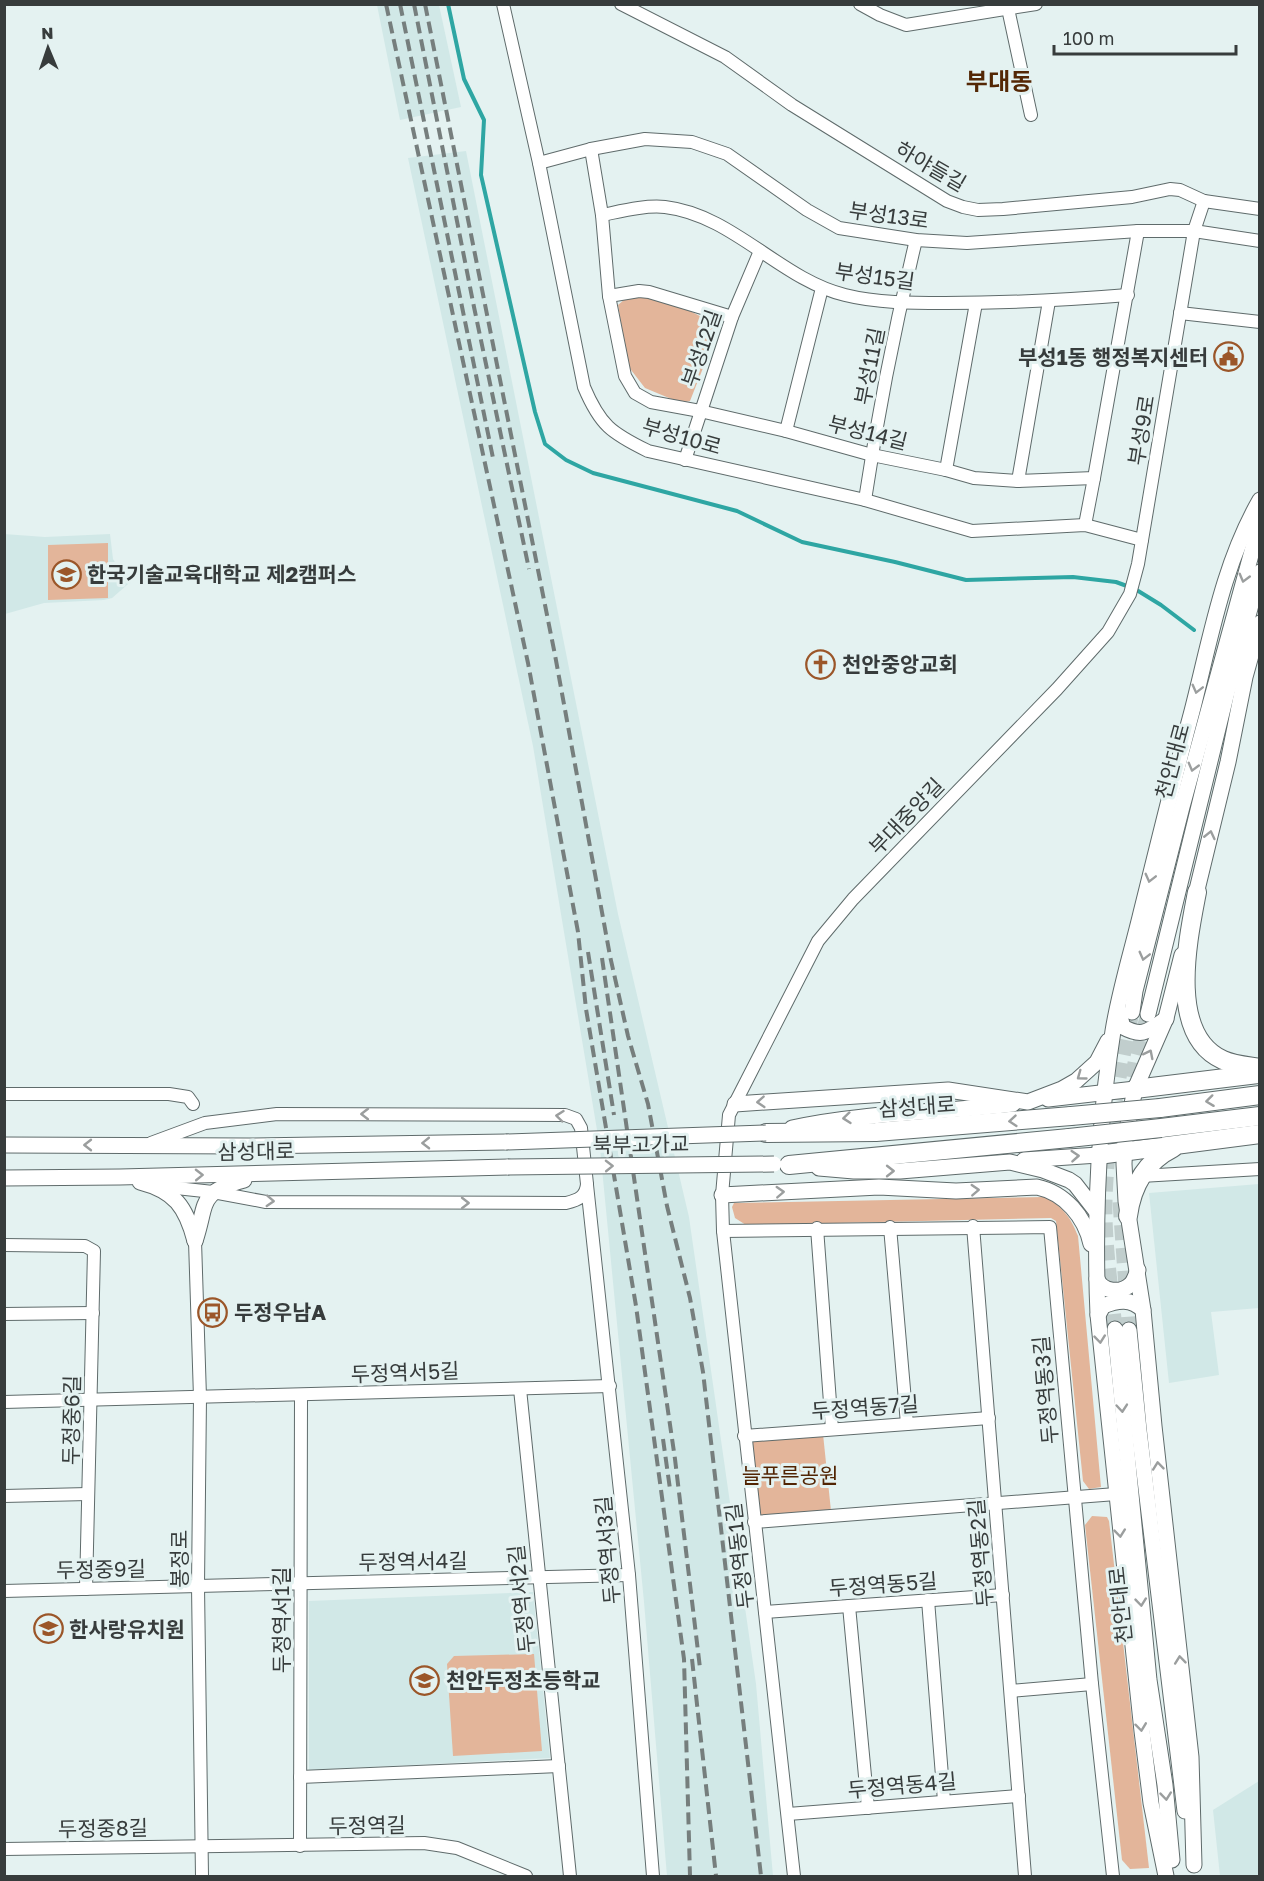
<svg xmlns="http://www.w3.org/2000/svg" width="1264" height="1881" font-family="'Golos Text','Noto Sans KR',sans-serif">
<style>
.built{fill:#d1e8e7}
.green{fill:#e3b59a}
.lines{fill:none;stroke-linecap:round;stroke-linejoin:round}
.stream{stroke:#2ea6a3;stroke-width:4}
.major-tunnel{stroke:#c1cecd;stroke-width:15;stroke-dasharray:15 8;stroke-linecap:butt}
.minor-casing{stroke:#5f6b6b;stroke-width:14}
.major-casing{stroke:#5f6b6b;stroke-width:17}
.highway-casing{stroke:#5f6b6b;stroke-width:20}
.minor{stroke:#fff;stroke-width:12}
.major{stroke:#fff;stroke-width:15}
.highway{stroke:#fff;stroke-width:18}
.rail{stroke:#767e7d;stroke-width:4;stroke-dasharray:12 6;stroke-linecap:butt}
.major-bridge-casing{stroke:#5f6b6b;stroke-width:17;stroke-linecap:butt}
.highway-bridge-casing{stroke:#5f6b6b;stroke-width:20;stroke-linecap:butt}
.major-bridge{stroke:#fff;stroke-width:15}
.highway-bridge{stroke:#fff;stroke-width:18}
.oneway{stroke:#9b9e9e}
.labels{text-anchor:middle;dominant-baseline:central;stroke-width:6;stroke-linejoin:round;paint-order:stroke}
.street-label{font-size:21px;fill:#373c3c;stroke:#e4f2f1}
.poi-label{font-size:21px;font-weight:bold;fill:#373c3c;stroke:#e4f2f1;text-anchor:start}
.park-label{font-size:21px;fill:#512403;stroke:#e4f2f1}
.quarter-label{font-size:24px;font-weight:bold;fill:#542705;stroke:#e4f2f1}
</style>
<rect width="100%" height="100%" fill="#e4f2f1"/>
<g class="built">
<path d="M377,5H439L461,107L400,120Z"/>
<path d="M466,151L618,914L689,1217L756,1684L773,1876H667L644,1602L600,1148L533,746L408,158Z"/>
<path d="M4,534L45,537L110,534L113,559L120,571L135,578L112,598L104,600L44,603L5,614Z"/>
<path d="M1259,1184V1308L1211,1312L1219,1375L1169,1383L1149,1193Z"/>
<path d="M533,1592L550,1758L309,1770V1601Z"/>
<path d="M1259,1781V1876H1220L1213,1810Z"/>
</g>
<g class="green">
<path d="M640,295C665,303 699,309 718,330L690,401L681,403L645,388L628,366L618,305L625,299Z"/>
<path d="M108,543V598L48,600V545Z"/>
<path d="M1046,1197C1064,1209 1070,1216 1078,1236L1101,1487L1089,1489L1083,1481L1056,1221L1051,1218L746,1225L735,1218L732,1207L734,1203Z"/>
<path d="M823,1434L831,1511L757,1517L749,1439Z"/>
<path d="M1092,1516L1107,1517L1109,1521L1149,1868L1130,1869L1122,1860L1085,1525Z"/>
<path d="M534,1654L542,1751L453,1756L447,1664L454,1656Z"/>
</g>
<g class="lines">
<path class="stream" d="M448,4L464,79L484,120L481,175L535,412L545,444L566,460L593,473L737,511L802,542L895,562L966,580L1073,577L1116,582L1135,589L1161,605L1194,630"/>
<g class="major-tunnel">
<path d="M1128,1100L1136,1058L1148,1014"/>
<path d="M1120,1202L1129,1330"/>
<path d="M1115,1329C1111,1286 1104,1243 1105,1200C1107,1137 1119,1073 1132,1012"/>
</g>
<defs>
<g id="minor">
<path d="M503,4L539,163L584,387C600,425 611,433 648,451L865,500L972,531L1085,525L1142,540"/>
<path d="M621,4L725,57L792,105L947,201L963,207L978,210L1003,209L1132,197L1170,189L1180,190L1204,201L1260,209"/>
<path d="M860,4L880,15L906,25L1036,4"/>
<path d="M1007,4L1031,115"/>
<path d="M591,149L602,215L609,296L625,376L635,393L651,402L700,411L786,431L872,455L946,470L974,478L1018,481L1094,478L1138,231"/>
<path d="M539,163L591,149L645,139L692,142L727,154L807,210L839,228L916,240L967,243L1138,231H1194L1260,241"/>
<path d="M602,215C622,211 645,205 665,207C733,215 780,279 845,295C877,303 912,303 945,303C1006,303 1067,300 1128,295"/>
<path d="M609,296L639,291L649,292L732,317"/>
<path d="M1180,313L1260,322"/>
<path d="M786,431L822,288"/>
<path d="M685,460L732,317L760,251"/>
<path d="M946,470L976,303"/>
<path d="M1018,481L1049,301"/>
<path d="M865,500C878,413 895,326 916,240"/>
<path d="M1085,525L1094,478"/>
<path d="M4,1094H169L188,1097L193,1104"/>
<path d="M151,1143L205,1123L277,1114L565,1115L576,1119L581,1128L587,1184C586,1197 578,1200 566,1203L266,1202L213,1192L158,1186"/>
<path d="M1141,1176L1260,1169"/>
<path d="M587,1185L629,1575L653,1876"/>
<path d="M973,1226L1025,1876"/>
<path d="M890,1227L907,1424"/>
<path d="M817,1228L832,1429"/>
<path d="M723,1231L1050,1227L1092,1684L1113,1876"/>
<path d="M195,1241L200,1397L198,1586L202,1876"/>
<path d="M4,1245L85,1246L94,1251L86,1589"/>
<path d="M4,1314L93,1313"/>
<path d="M520,1389L570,1876"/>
<path d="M4,1402L610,1386"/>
<path d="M744,1436L989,1418"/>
<path d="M4,1496L88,1494"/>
<path d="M754,1522L1116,1494"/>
<path d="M4,1591L629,1575"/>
<path d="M928,1600L944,1801"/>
<path d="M849,1606L868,1808"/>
<path d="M765,1612L1003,1595"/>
<path d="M1011,1691L1092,1684"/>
<path d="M300,1777L559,1766"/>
<path d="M788,1814L1019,1796"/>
<path d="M300,1846L301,1395"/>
<path d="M4,1849L424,1843L457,1848L526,1876"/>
<path d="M794,1876L723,1231L722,1195L729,1115L818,941L853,899L1057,689L1108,632L1130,594L1138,564L1194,231L1204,201"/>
</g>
<g id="major">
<path d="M1194,902L1228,762L1245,677L1260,623"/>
<path d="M1182,955L1166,1018L1135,1089L1125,1139L1124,1164L1126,1201L1143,1310L1154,1426L1191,1757L1194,1865"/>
<path d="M1118,1010L1123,1027C1143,1038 1148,1031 1166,1019"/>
<path d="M1132,1012L1135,991L1182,807L1260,522"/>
<path d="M1148,1014L1226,696L1260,572"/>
<path d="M1048,1099L1135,1089"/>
<path d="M735,1104L948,1090L1028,1102L1062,1089L1076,1081L1097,1062L1108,1041"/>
<path d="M792,1128C865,1112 939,1113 1013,1104"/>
<path d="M4,1145L249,1146L506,1142"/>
<path d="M1024,1160L1098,1155"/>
<path d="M819,1168L854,1171H900L1010,1162L1043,1170L1069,1180L1075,1184L1096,1211"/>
<path d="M4,1178L120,1177L508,1167"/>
<path d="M140,1182C175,1191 186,1207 195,1241"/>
<path d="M722,1195L879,1187L956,1191L1037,1187C1065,1193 1085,1217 1091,1244"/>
<path d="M195,1241C208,1202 197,1193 244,1180"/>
<path d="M1097,1279C1102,1292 1121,1294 1131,1284C1134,1281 1136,1275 1138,1270"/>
<path d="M1098,1315L1103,1306C1118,1300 1131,1298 1143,1310"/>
<path d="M1115,1329L1149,1680L1165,1785L1172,1860"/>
<path d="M1129,1330L1139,1430L1185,1811"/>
<path d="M1166,1876L1151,1803L1142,1731L1098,1315C1094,1220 1098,1126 1113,1031C1119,993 1131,954 1140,917C1157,849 1173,782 1191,715C1210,642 1222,566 1260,500"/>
</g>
<g id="highway">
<path d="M1197,892C1188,939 1167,1035 1223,1060C1234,1065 1248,1066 1260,1068"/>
<path d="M1135,1089L1258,1074"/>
<path d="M1160,1108L1260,1095"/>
<path d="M1161,1128L1260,1116"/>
<path d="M766,1133L876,1132L1071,1116"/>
<path d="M1098,1155L1260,1134"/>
<path d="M789,1165L1069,1138"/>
<path d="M1128,1216C1132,1186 1145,1162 1173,1148"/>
</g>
</defs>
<use href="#minor" class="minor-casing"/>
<use href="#major" class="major-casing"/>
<use href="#highway" class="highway-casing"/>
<use href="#minor" class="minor"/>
<use href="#major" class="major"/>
<use href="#highway" class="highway"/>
<g class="rail">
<path d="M386,4L528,663L578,932L586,1009L636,1306L684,1659L690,1876"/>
<path d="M400,4L493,458"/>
<path d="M414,4L474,307L529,569"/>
<path d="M425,4L555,655L610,956L628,1036L648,1104L667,1206L690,1298L703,1372L761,1876"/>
<path d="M588,952L614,1115"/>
<path d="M602,958L675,1459L700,1668"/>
<path d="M663,1439L670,1489"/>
<path d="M692,1659L716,1876"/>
</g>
<defs>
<g id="major-bridge">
<path d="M506,1142L766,1133"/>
<path d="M508,1167L774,1164"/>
</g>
<g id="highway-bridge">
<path d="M1071,1116L1160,1108"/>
<path d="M1069,1138L1161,1128"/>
</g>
</defs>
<use href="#major-bridge" class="major-bridge-casing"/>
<use href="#highway-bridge" class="highway-bridge-casing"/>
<use href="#major-bridge" class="major-bridge"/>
<use href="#highway-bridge" class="highway-bridge"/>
</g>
<defs><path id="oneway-chevron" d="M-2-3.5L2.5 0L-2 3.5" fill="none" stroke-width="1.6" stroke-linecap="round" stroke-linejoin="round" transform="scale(1.5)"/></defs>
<g class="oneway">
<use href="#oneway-chevron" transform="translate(1244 578) rotate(105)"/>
<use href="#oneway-chevron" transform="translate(1197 689) rotate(104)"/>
<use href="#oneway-chevron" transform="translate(1193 767) rotate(105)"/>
<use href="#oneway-chevron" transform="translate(1210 835) rotate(-77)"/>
<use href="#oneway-chevron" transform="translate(1150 878) rotate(104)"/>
<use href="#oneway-chevron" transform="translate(1144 956) rotate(104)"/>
<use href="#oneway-chevron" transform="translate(1149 1054) rotate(-63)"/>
<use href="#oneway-chevron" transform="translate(1081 1076) rotate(144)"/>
<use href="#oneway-chevron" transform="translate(1210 1101) rotate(173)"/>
<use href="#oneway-chevron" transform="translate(761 1102) rotate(176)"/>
<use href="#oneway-chevron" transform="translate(365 1114) rotate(-180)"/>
<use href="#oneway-chevron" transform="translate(560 1116) rotate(-174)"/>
<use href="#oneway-chevron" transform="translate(847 1118) rotate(174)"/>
<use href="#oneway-chevron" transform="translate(1013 1121) rotate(175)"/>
<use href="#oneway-chevron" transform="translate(426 1143) rotate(179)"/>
<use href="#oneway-chevron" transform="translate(88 1145) rotate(180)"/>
<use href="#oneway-chevron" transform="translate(1075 1156) rotate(-4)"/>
<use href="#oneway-chevron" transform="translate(609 1166) rotate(-1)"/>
<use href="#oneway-chevron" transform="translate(890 1171)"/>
<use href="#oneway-chevron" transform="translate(199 1175) rotate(-1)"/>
<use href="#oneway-chevron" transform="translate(975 1190) rotate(-3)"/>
<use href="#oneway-chevron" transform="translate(780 1192) rotate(-3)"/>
<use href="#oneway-chevron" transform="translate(270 1201) rotate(3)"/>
<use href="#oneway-chevron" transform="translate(465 1203)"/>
<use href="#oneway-chevron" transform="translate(1100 1339) rotate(84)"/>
<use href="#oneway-chevron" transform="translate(1122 1408) rotate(85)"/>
<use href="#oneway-chevron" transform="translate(1158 1466) rotate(-96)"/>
<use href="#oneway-chevron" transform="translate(1120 1533) rotate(84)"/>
<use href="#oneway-chevron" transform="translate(1141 1602) rotate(84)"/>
<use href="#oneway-chevron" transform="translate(1180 1660) rotate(-96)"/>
<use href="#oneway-chevron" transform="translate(1141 1727) rotate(83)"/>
<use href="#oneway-chevron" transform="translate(1166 1796) rotate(84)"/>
</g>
<defs>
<symbol id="civic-ring" viewBox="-11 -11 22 22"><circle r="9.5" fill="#e4f2f1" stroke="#9b5629" stroke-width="1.5"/><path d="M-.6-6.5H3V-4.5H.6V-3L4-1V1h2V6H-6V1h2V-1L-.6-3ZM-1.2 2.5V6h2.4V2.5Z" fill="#9b5629"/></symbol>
<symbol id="university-ring" viewBox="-11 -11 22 22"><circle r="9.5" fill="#e4f2f1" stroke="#9b5629" stroke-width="1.5"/><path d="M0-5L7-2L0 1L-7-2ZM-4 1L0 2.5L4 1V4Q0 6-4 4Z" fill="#9b5629"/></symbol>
<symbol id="church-ring" viewBox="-11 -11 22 22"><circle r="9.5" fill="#e4f2f1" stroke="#9b5629" stroke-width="1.5"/><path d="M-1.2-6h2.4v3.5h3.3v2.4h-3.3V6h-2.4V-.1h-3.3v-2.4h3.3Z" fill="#9b5629"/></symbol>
<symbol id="bus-ring" viewBox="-11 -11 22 22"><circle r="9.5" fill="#e4f2f1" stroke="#9b5629" stroke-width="1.5"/><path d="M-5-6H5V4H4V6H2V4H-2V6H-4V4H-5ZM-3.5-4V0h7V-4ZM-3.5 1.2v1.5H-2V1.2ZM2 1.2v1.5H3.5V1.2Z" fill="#9b5629"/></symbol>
<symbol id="school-ring" viewBox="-11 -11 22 22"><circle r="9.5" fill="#e4f2f1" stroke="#9b5629" stroke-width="1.5"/><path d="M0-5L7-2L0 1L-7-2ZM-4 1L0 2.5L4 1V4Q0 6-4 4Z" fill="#9b5629"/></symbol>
</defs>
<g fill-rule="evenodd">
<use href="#civic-ring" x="1212" y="340" width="33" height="33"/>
<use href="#university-ring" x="50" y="558" width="33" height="33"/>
<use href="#church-ring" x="804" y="648" width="33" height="33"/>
<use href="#bus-ring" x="196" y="1296" width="33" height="33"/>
<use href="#school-ring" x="32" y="1612" width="33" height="33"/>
<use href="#school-ring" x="408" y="1664" width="33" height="33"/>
</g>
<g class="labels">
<g class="street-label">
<text transform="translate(931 166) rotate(30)">하야들길</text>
<text transform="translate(889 215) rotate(8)">부성13로</text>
<text transform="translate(875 276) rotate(8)">부성15길</text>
<text transform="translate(701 348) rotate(-71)">부성12길</text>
<text transform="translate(869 366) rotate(-79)">부성11길</text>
<text transform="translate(1141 430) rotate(-81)">부성9로</text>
<text transform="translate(868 432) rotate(14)">부성14길</text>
<text transform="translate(682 436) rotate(16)">부성10로</text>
<text transform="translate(1172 761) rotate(-75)">천안대로</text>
<text transform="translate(906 816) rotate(-46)">부대중앙길</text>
<text transform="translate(917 1106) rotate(-4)">삼성대로</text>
<text transform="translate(641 1144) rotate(-1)">북부고가교</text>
<text transform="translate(256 1151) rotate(-1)">삼성대로</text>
<text transform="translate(405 1372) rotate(-2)">두정역서5길</text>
<text transform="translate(1045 1390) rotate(-95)">두정역동3길</text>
<text transform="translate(865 1407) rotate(-4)">두정역동7길</text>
<text transform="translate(71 1420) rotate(-89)">두정중6길</text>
<text transform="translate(607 1550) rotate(-95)">두정역서3길</text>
<text transform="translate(980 1553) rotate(-95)">두정역동2길</text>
<text transform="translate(739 1556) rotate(-97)">두정역동1길</text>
<text transform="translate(179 1559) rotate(-90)">봉정로</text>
<text transform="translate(413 1561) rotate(-1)">두정역서4길</text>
<text transform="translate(101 1569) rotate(-1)">두정중9길</text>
<text transform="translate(883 1584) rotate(-4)">두정역동5길</text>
<text transform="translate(521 1599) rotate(-96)">두정역서2길</text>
<text transform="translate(1120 1605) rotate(-96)">천안대로</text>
<text transform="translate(281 1620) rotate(-90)">두정역서1길</text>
<text transform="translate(902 1785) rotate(-5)">두정역동4길</text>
<text transform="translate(367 1825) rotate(-1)">두정역길</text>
<text transform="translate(103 1828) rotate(-1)">두정중8길</text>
</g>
<g class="poi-label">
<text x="1208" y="357" text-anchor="end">부성1동 행정복지센터</text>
<text x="87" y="574">한국기술교육대학교 제2캠퍼스</text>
<text x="842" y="664">천안중앙교회</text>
<text x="234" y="1312">두정우남A</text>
<text x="69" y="1629">한사랑유치원</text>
<text x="446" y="1680">천안두정초등학교</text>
</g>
<g class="park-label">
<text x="790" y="1475">늘푸른공원</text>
</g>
<g class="quarter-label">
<text x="999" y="80">부대동</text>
</g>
</g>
<rect width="1264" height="1881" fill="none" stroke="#373c3c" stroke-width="12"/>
<g transform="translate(48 48) rotate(358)" stroke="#e4f2f1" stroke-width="4.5" paint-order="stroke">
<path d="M0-4.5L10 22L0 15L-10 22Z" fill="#373c3c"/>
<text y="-9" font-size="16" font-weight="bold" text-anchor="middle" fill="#373c3c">N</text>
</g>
<path d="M1054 45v9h182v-9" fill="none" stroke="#373c3c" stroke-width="3"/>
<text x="1063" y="45" font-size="18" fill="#373c3c" stroke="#e4f2f1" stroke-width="4.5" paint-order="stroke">100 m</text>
</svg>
